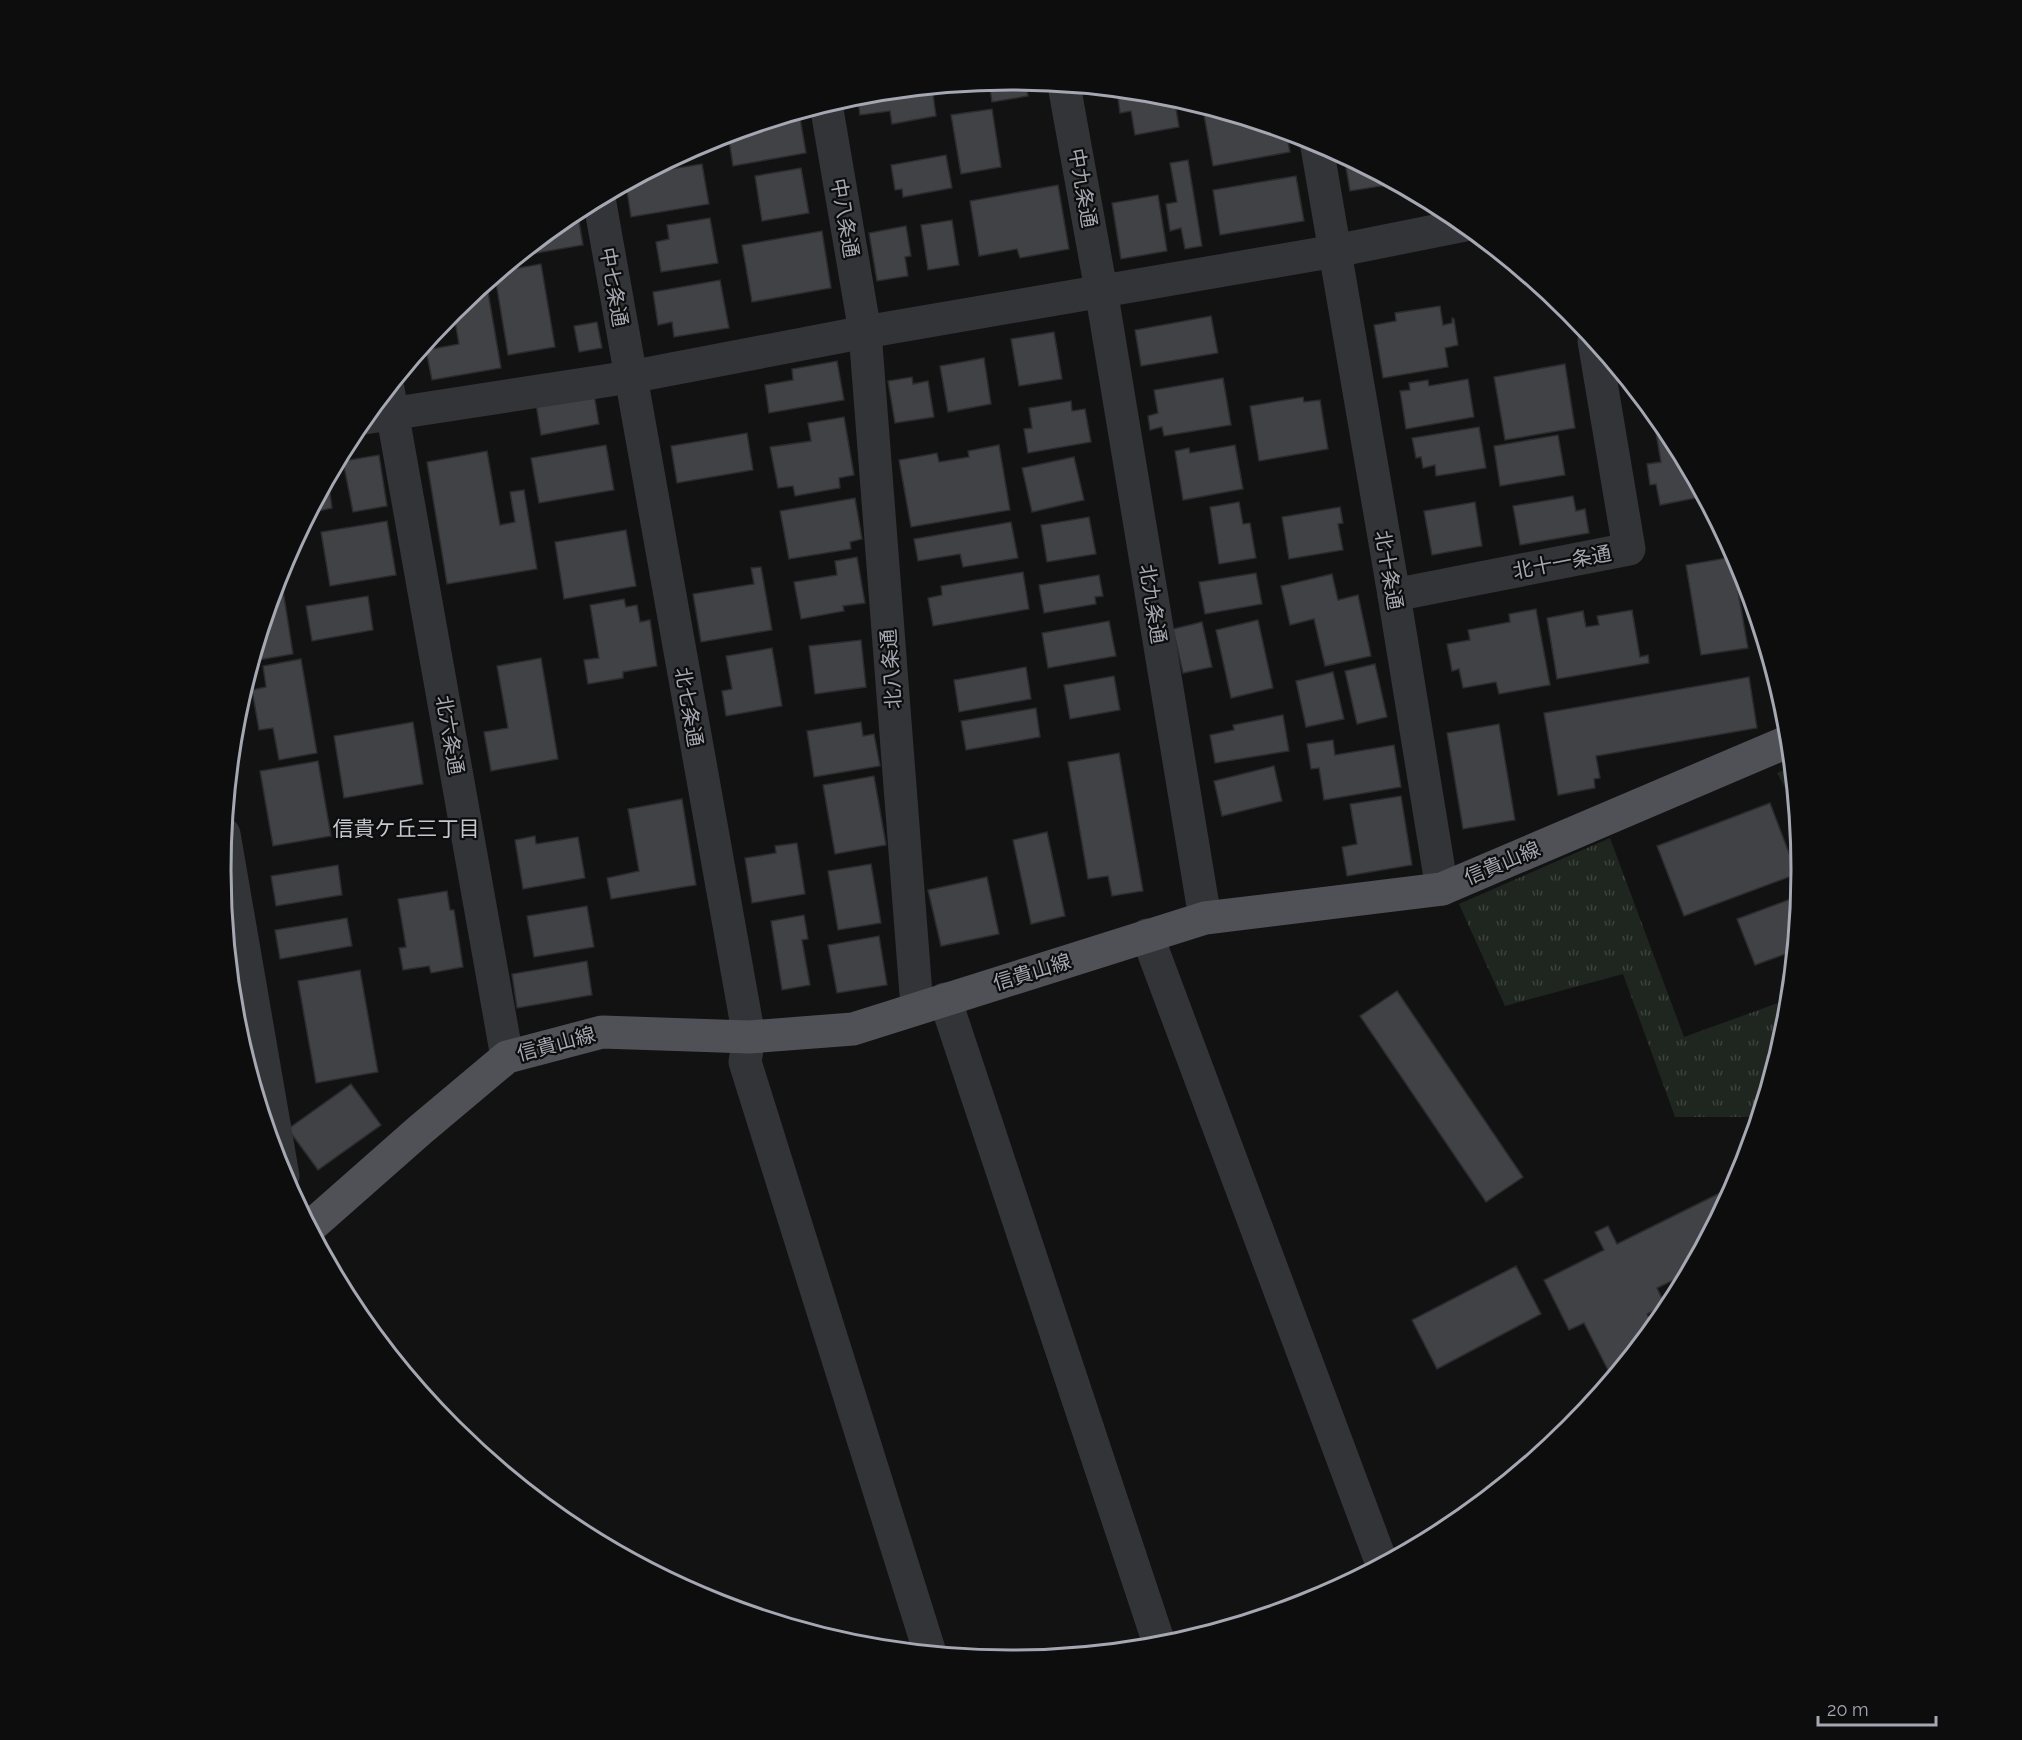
<svg xmlns="http://www.w3.org/2000/svg" width="2022" height="1740" font-family="Raleway,'Noto Sans JP',sans-serif">
<style>
.grass{fill:url(#grass-tufts)}
.building{fill:#414246;stroke:#2c2c2f;stroke-width:1.5}
.lines{fill:none;stroke-linecap:round;stroke-linejoin:round}
.minor{stroke:#333437;stroke-width:33}
.major{stroke:#505156;stroke-width:33}
.labels{text-anchor:middle;dominant-baseline:central;stroke-width:4.5;stroke-linejoin:round;paint-order:stroke}
.street-label{font-size:20px;fill:#a5a8b2;stroke:#0d0d0e}
.neighbourhood-label{font-size:21px;fill:#c5c7ce;stroke:#0d0d0e}
.rim{fill:none;stroke:#a5a8b2;stroke-width:3}
</style>
<defs>
<pattern id="grass-tufts" width="24" height="20" patternUnits="userSpaceOnUse" patternTransform="scale(1.5)"><rect width="24" height="20" fill="#1f251f"/><path d="M3 7l-1-3M5 7V3M7 7l1-3M15 17l-1-3M17 17v-4M19 17l1-3" fill="none" stroke="#3d423d"/></pattern>
</defs>
<rect width="100%" height="100%" fill="#121213"/>
<g class="grass">
<path d="M1791,767L1795,806L1777,773Z"/>
<path d="M1610,838L1684,1037L1789,999L1786,1025L1758,1117H1675L1623,974L1505,1006L1459,904Z"/>
</g>
<g class="building">
<path d="M1011,80L1025,81L1028,96L992,102L989,82Z"/>
<path d="M932,87L936,116L892,124L890,111L860,115L857,95Z"/>
<path d="M1126,91L1174,97L1179,127L1135,135L1131,111L1120,113L1118,98L1127,97Z"/>
<path d="M1209,108L1286,131L1290,152L1213,166L1203,109Z"/>
<path d="M992,109L1001,167L961,174L951,115Z"/>
<path d="M799,112L806,153L733,166L728,134Z"/>
<path d="M698,145L700,156L668,161Z"/>
<path d="M946,155L952,188L903,197L902,189L895,190L891,165Z"/>
<path d="M1344,156L1393,182L1394,184L1350,191Z"/>
<path d="M1188,160L1202,246L1185,249L1181,228L1170,231L1166,204L1177,202L1170,163Z"/>
<path d="M702,164L709,204L631,217L626,184L645,173Z"/>
<path d="M801,168L809,213L762,221L755,176Z"/>
<path d="M1296,176L1304,221L1220,235L1213,190Z"/>
<path d="M1058,185L1069,249L1020,258L1017,249L979,256L970,201Z"/>
<path d="M1158,195L1167,251L1121,259L1112,203Z"/>
<path d="M577,210L583,245L519,256L572,213Z"/>
<path d="M710,218L718,263L661,272L656,242L669,239L667,225Z"/>
<path d="M952,220L959,265L928,270L921,225Z"/>
<path d="M906,226L911,256L905,257L908,276L877,281L869,233Z"/>
<path d="M822,231L831,288L752,302L742,245Z"/>
<path d="M541,264L555,347L508,355L495,276L501,271Z"/>
<path d="M720,280L729,328L674,337L672,322L658,325L653,292Z"/>
<path d="M487,286L501,368L432,380L426,350L459,344L453,310L481,287Z"/>
<path d="M1440,306L1443,325L1452,323V318L1454,319L1458,345L1445,348L1448,367L1383,378L1374,325L1396,321L1395,313Z"/>
<path d="M1211,316L1218,353L1141,366L1135,330Z"/>
<path d="M597,322L602,348L579,352L574,326Z"/>
<path d="M1054,332L1062,379L1019,386L1011,339Z"/>
<path d="M984,358L991,404L948,412L940,366Z"/>
<path d="M837,361L844,400L769,413L765,385L793,380L792,369Z"/>
<path d="M1565,364L1575,428L1505,440L1494,377Z"/>
<path d="M912,377L913,384L928,381L934,417L895,423L888,381Z"/>
<path d="M1223,378L1231,425L1164,436L1162,427L1150,430L1148,416L1158,413L1154,390Z"/>
<path d="M1468,379L1474,417L1406,429L1400,391L1410,390L1409,383L1428,380L1429,386Z"/>
<path d="M593,388L599,424L541,435L535,398Z"/>
<path d="M1303,397L1304,402L1320,400L1328,449L1259,461L1250,406Z"/>
<path d="M1071,401L1072,411L1085,409L1091,442L1028,453L1024,429L1032,428L1029,408Z"/>
<path d="M844,417L854,475L839,478L840,488L795,496L793,486L778,488L770,447L811,441L808,423Z"/>
<path d="M1479,427L1486,468L1436,476L1435,465L1423,468L1421,457L1416,458L1412,438Z"/>
<path d="M1668,431L1698,487L1694,488L1696,498L1660,505L1656,484L1650,485L1647,464L1661,462L1656,433Z"/>
<path d="M747,433L753,470L677,483L671,446Z"/>
<path d="M1558,435L1565,475L1500,486L1494,446Z"/>
<path d="M606,445L614,490L539,503L531,458Z"/>
<path d="M999,445L1010,510L911,527L899,460L937,453L939,462L969,457L968,451Z"/>
<path d="M1235,445L1243,489L1183,500L1175,451L1189,448L1190,453Z"/>
<path d="M487,451L500,525L515,522L510,492L524,490L537,569L447,584L427,462Z"/>
<path d="M379,455L387,506L353,512L343,461Z"/>
<path d="M1074,457L1084,500L1032,512L1022,468Z"/>
<path d="M328,480L332,508L310,513Z"/>
<path d="M1573,496L1576,511L1585,509L1589,533L1520,545L1513,506Z"/>
<path d="M855,498L862,539L850,542L851,549L789,559L780,511Z"/>
<path d="M1239,502L1243,524L1250,523L1256,558L1219,564L1210,507Z"/>
<path d="M1475,502L1482,546L1432,555L1424,511Z"/>
<path d="M1340,507L1343,523L1338,524L1343,550L1289,559L1282,517Z"/>
<path d="M1089,517L1096,554L1047,562L1041,525Z"/>
<path d="M387,521L396,575L330,586L321,532Z"/>
<path d="M1011,522L1018,558L963,567L960,554L918,561L914,539Z"/>
<path d="M626,530L636,586L564,599L555,542Z"/>
<path d="M857,557L865,603L843,606L844,611L801,619L794,582L837,575L835,561Z"/>
<path d="M1732,557L1748,648L1701,655L1686,565Z"/>
<path d="M761,567L772,630L701,642L693,594L754,584L751,568Z"/>
<path d="M1023,572L1029,609L933,626L928,598L942,595L941,586Z"/>
<path d="M1256,573L1262,604L1205,614L1199,582Z"/>
<path d="M1332,574L1338,600L1358,595L1371,656L1325,666L1314,619L1290,625L1281,586Z"/>
<path d="M1099,575L1103,596L1095,597L1096,604L1044,613L1039,585Z"/>
<path d="M283,590L293,654L252,661L273,591Z"/>
<path d="M368,596L373,630L312,641L306,606Z"/>
<path d="M624,599L626,607L637,605L640,622L650,620L657,666L623,672V678L588,684L584,660L599,658L590,605Z"/>
<path d="M1536,609L1550,685L1499,694L1496,682L1463,688L1459,669L1452,671L1447,644L1470,640L1468,630L1510,622L1509,614Z"/>
<path d="M1632,610L1640,657L1648,655L1649,663L1557,679L1547,618L1583,611L1586,627L1599,625L1597,616Z"/>
<path d="M1258,620L1273,688L1231,698L1216,630Z"/>
<path d="M1109,621L1116,656L1048,668L1042,633Z"/>
<path d="M1202,622L1212,667L1183,673L1173,629Z"/>
<path d="M861,640L866,687L815,694L809,646Z"/>
<path d="M772,648L782,706L726,716L722,691L732,689L726,656Z"/>
<path d="M541,658L558,759L491,771L484,732L508,728L497,666Z"/>
<path d="M301,659L317,753L279,760L273,728L259,730L252,690L266,687L263,666Z"/>
<path d="M1375,664L1387,717L1357,724L1345,671Z"/>
<path d="M1026,667L1031,699L959,712L954,680Z"/>
<path d="M1333,672L1344,719L1306,727L1296,681Z"/>
<path d="M1114,676L1120,710L1070,719L1064,685Z"/>
<path d="M1749,677L1757,728L1596,756L1600,778L1594,779L1595,788L1558,795L1544,713Z"/>
<path d="M1036,708L1040,737L966,750L961,721Z"/>
<path d="M1283,715L1289,751L1215,763L1210,735L1234,730L1233,725Z"/>
<path d="M413,722L423,784L344,798L334,736Z"/>
<path d="M861,722L863,736L874,734L880,766L814,777L807,731Z"/>
<path d="M1499,724L1515,820L1463,829L1447,733Z"/>
<path d="M1333,740L1335,755L1394,745L1401,787L1324,800L1319,768L1311,769L1307,744Z"/>
<path d="M1119,753L1143,891L1112,896L1108,876L1088,879L1068,762Z"/>
<path d="M318,761L331,836L273,846L260,771Z"/>
<path d="M1274,766L1282,801L1222,816L1214,781Z"/>
<path d="M874,776L886,845L835,854L823,785Z"/>
<path d="M1401,796L1412,865L1347,876L1342,847L1357,844L1350,804Z"/>
<path d="M682,799L696,885L611,899L607,878L639,871L628,809Z"/>
<path d="M1770,803L1797,874L1684,916L1657,846Z"/>
<path d="M1047,832L1065,916L1031,924L1013,840Z"/>
<path d="M535,836L536,844L578,837L585,878L523,889L515,840Z"/>
<path d="M797,843L805,894L752,903L745,858L776,853L775,846Z"/>
<path d="M871,864L881,923L838,930L828,871Z"/>
<path d="M338,865L342,895L276,906L271,876Z"/>
<path d="M987,877L999,934L941,946L928,890Z"/>
<path d="M447,891L450,910H454L463,967L431,973L429,966L403,970L399,948L406,947L398,899Z"/>
<path d="M1799,896L1794,951L1755,965L1737,919Z"/>
<path d="M587,906L594,947L534,957L527,916Z"/>
<path d="M804,915L808,939L802,940L810,985L782,990L771,921Z"/>
<path d="M347,918L352,946L280,959L275,930Z"/>
<path d="M879,936L887,985L837,993L828,945Z"/>
<path d="M587,961L592,995L517,1008L512,974Z"/>
<path d="M360,970L378,1072L316,1083L298,981Z"/>
<path d="M1397,991L1523,1177L1486,1202L1360,1016Z"/>
<path d="M351,1084L381,1125L318,1170L288,1129Z"/>
<path d="M1734,1186L1688,1273L1657,1288L1665,1305L1647,1314L1654,1327L1612,1378L1584,1323L1569,1330L1544,1280L1604,1250L1595,1232L1608,1226L1617,1244Z"/>
<path d="M1516,1266L1541,1314L1437,1369L1412,1320Z"/>
</g>
<g class="lines">
<g class="minor">
<path d="M1064,85L1101,290L1205,918"/>
<path d="M826,104L865,332L917,1007"/>
<path d="M1316,141L1394,595L1442,889"/>
<path d="M599,198L749,1037L745,1062L930,1653"/>
<path d="M388,389L507,1057"/>
<path d="M364,418L630,377L865,332L1335,251L1465,225"/>
<path d="M1394,595L1629,549L1594,341"/>
<path d="M224,834L283,1176"/>
<path d="M1147,935L1382,1564"/>
<path d="M945,999L1160,1646"/>
</g>
<path class="major" d="M310,1227L420,1130L507,1057L602,1032L749,1037L853,1029L1205,918L1442,889L1789,741"/>
</g>
<g class="labels">
<g class="street-label">
<text transform="translate(1083 188) rotate(80)">中九条通</text>
<text transform="translate(845 218) rotate(80)">中八条通</text>
<text transform="translate(614 287) rotate(80)">中七条通</text>
<text transform="translate(1562 562) rotate(-11)">北十一条通</text>
<text transform="translate(1389 570) rotate(80)">北十条通</text>
<text transform="translate(1153 604) rotate(81)">北九条通</text>
<text transform="translate(891 669) rotate(-94)">北八条通</text>
<text transform="translate(689 707) rotate(80)">北七条通</text>
<text transform="translate(450 735) rotate(80)">北六条通</text>
<text transform="translate(1502 863) rotate(-23)">信貴山線</text>
<text transform="translate(1032 972) rotate(-17)">信貴山線</text>
<text transform="translate(556 1044) rotate(-15)">信貴山線</text>
</g>
<g class="neighbourhood-label">
<text x="406" y="828">信貴ケ丘三丁目</text>
</g>
</g>
<path d="M0 0H2022V1740H0ZM231 870a780 780 0 1 1 1560 0a780 780 0 1 1-1560 0Z" fill="#0d0d0e" fill-rule="evenodd"/>
<path class="rim" d="M231 870a780 780 0 1 1 1560 0a780 780 0 1 1-1560 0Z"/>
<path d="M1818 1716v9h118v-9" fill="none" stroke="#a5a8b2" stroke-width="3"/>
<text x="1827" y="1716" font-size="18" fill="#a5a8b2" stroke="#0d0d0e" stroke-width="4.5" paint-order="stroke">20 m</text>
</svg>
